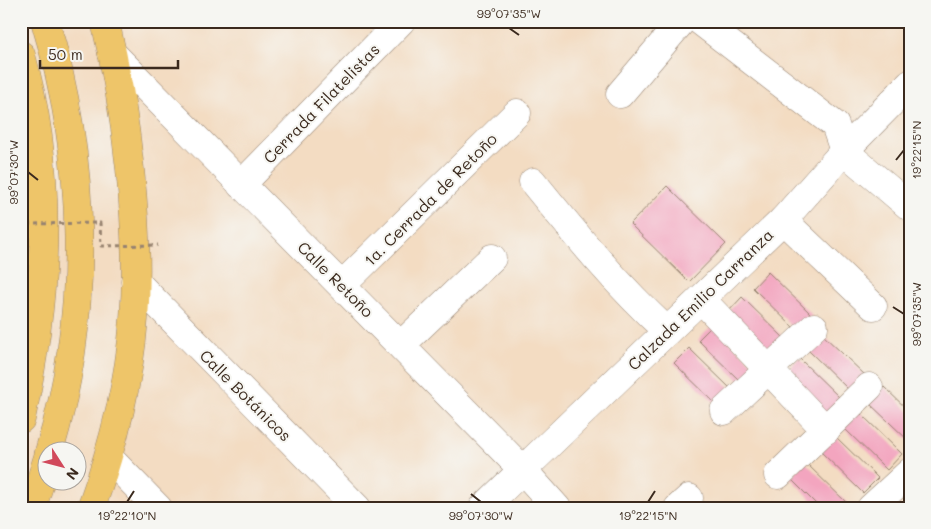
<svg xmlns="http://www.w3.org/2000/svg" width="931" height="529" font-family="Mali,sans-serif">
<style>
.building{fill:#f3a5bf}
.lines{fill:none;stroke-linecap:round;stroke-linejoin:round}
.minor-casing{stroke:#978370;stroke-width:29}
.major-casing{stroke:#978370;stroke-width:29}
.highway-casing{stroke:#978370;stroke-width:29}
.minor{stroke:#fff;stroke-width:28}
.major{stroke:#eec569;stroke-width:28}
.highway{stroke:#eec569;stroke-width:28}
.path-bridge{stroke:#978370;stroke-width:3;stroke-dasharray:4 4;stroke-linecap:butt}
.ticks{fill:none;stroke:#3b2a1e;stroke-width:2}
.labels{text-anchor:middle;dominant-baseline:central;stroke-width:4;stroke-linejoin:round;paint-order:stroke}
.street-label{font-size:16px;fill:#3b2a1e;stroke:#f6f6f2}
.neatline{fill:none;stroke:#3b2a1e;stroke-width:2}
.ticks-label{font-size:12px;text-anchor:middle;fill:#3b2a1e}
</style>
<rect width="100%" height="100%" fill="#f6f6f2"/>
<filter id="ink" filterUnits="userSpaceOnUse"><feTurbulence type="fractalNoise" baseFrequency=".02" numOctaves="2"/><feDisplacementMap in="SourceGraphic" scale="10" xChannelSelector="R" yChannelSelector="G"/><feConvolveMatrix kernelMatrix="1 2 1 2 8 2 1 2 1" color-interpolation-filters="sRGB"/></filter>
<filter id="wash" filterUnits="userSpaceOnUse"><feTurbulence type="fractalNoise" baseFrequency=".0096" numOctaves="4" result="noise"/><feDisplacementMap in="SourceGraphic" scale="20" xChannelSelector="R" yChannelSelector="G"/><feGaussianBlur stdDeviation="1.12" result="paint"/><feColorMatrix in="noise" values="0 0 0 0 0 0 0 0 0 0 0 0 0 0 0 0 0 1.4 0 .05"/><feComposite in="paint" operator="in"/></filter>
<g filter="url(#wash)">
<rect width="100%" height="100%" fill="#f3dcc2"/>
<g id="blocks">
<g class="building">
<path d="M667,186L726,244L689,282L630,224Z"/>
<path d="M768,272L812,315L797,331L753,288Z"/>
<path d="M742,297L786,340L771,355L727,313Z"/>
<path d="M713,325L757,368L742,383L698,340Z"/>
<path d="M822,334L866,376L851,392L807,349Z"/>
<path d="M689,348L733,391L718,406L674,363Z"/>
<path d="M799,358L843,401L827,416L784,374Z"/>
<path d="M884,387L910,412V442L869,403Z"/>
<path d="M858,411L902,454L887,470L843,427Z"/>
<path d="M834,435L878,478L863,493L819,450Z"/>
<path d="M805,462L849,505L846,508H820L790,478Z"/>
</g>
</g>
</g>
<g filter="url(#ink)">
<use href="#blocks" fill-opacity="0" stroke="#978370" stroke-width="1"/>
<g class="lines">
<defs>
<g id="minor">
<path d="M700,21L835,125L844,151L910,207"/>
<path d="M112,53L522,469L557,508"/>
<path d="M620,94L682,21"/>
<path d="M533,182C575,234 618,286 667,331"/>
<path d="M241,185L401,21"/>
<path d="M783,220L873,306"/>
<path d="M135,281L357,508"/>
<path d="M342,285L517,113"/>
<path d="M701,299L826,430"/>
<path d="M401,345L492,258"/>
<path d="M724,411L814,327"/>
<path d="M109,458L158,508"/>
<path d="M778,475L869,387"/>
<path d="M483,508L783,220L844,151L910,84"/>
<path d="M678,508L689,498"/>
<path d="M871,508L910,472"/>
</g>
<path id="major" d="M91,508C113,447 129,384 134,319C141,228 126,110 105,21"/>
<g id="highway">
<path d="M45,21C87,158 91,314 49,452"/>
<path d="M21,55C55,173 47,300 21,419"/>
<path d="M32,508L48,457"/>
</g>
</defs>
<use href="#minor" class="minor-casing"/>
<use href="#major" class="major-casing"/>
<use href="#highway" class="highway-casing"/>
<use href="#minor" class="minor"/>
<use href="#major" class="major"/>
<use href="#highway" class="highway"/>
<path class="path-bridge" d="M27,224L100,223L101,246L158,245"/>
</g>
</g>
<path class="ticks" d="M509,28L519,35M896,160L904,150M28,172L38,180M893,307L904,314M471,494L481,502M127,502L134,491M648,502L655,491"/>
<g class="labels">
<g class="street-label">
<text transform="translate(321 103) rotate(-46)">Cerrada Filatelistas</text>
<text transform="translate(430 199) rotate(-45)">1a. Cerrada de Retoño</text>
<text transform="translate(336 279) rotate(45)">Calle Retoño</text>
<text transform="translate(700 299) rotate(-44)">Calzada Emilio Carranza</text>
<text transform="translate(246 395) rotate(45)">Calle Botánicos</text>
</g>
</g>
<rect width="931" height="529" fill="none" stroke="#f6f6f2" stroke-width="55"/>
<g transform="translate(62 466) rotate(126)"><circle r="24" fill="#f6f6f2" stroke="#aba49d"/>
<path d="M0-4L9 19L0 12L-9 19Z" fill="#d1495b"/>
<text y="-8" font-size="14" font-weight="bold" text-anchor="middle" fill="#3b2a1e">N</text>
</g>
<path d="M40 60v8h138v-8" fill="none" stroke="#3b2a1e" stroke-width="2.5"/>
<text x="48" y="60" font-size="15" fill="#3b2a1e" stroke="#f6f6f2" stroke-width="4" paint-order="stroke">50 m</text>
<rect x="28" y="28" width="876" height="474" class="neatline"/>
<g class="ticks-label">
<text x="509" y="18">99°07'35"W</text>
<text transform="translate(917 150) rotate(-90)" y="4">19°22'15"N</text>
<text transform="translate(14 172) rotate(-90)" y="4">99°07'30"W</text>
<text transform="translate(917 314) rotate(-90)" y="4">99°07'35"W</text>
<text x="127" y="520">19°22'10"N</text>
<text x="481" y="520">99°07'30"W</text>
<text x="648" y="520">19°22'15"N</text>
</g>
</svg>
